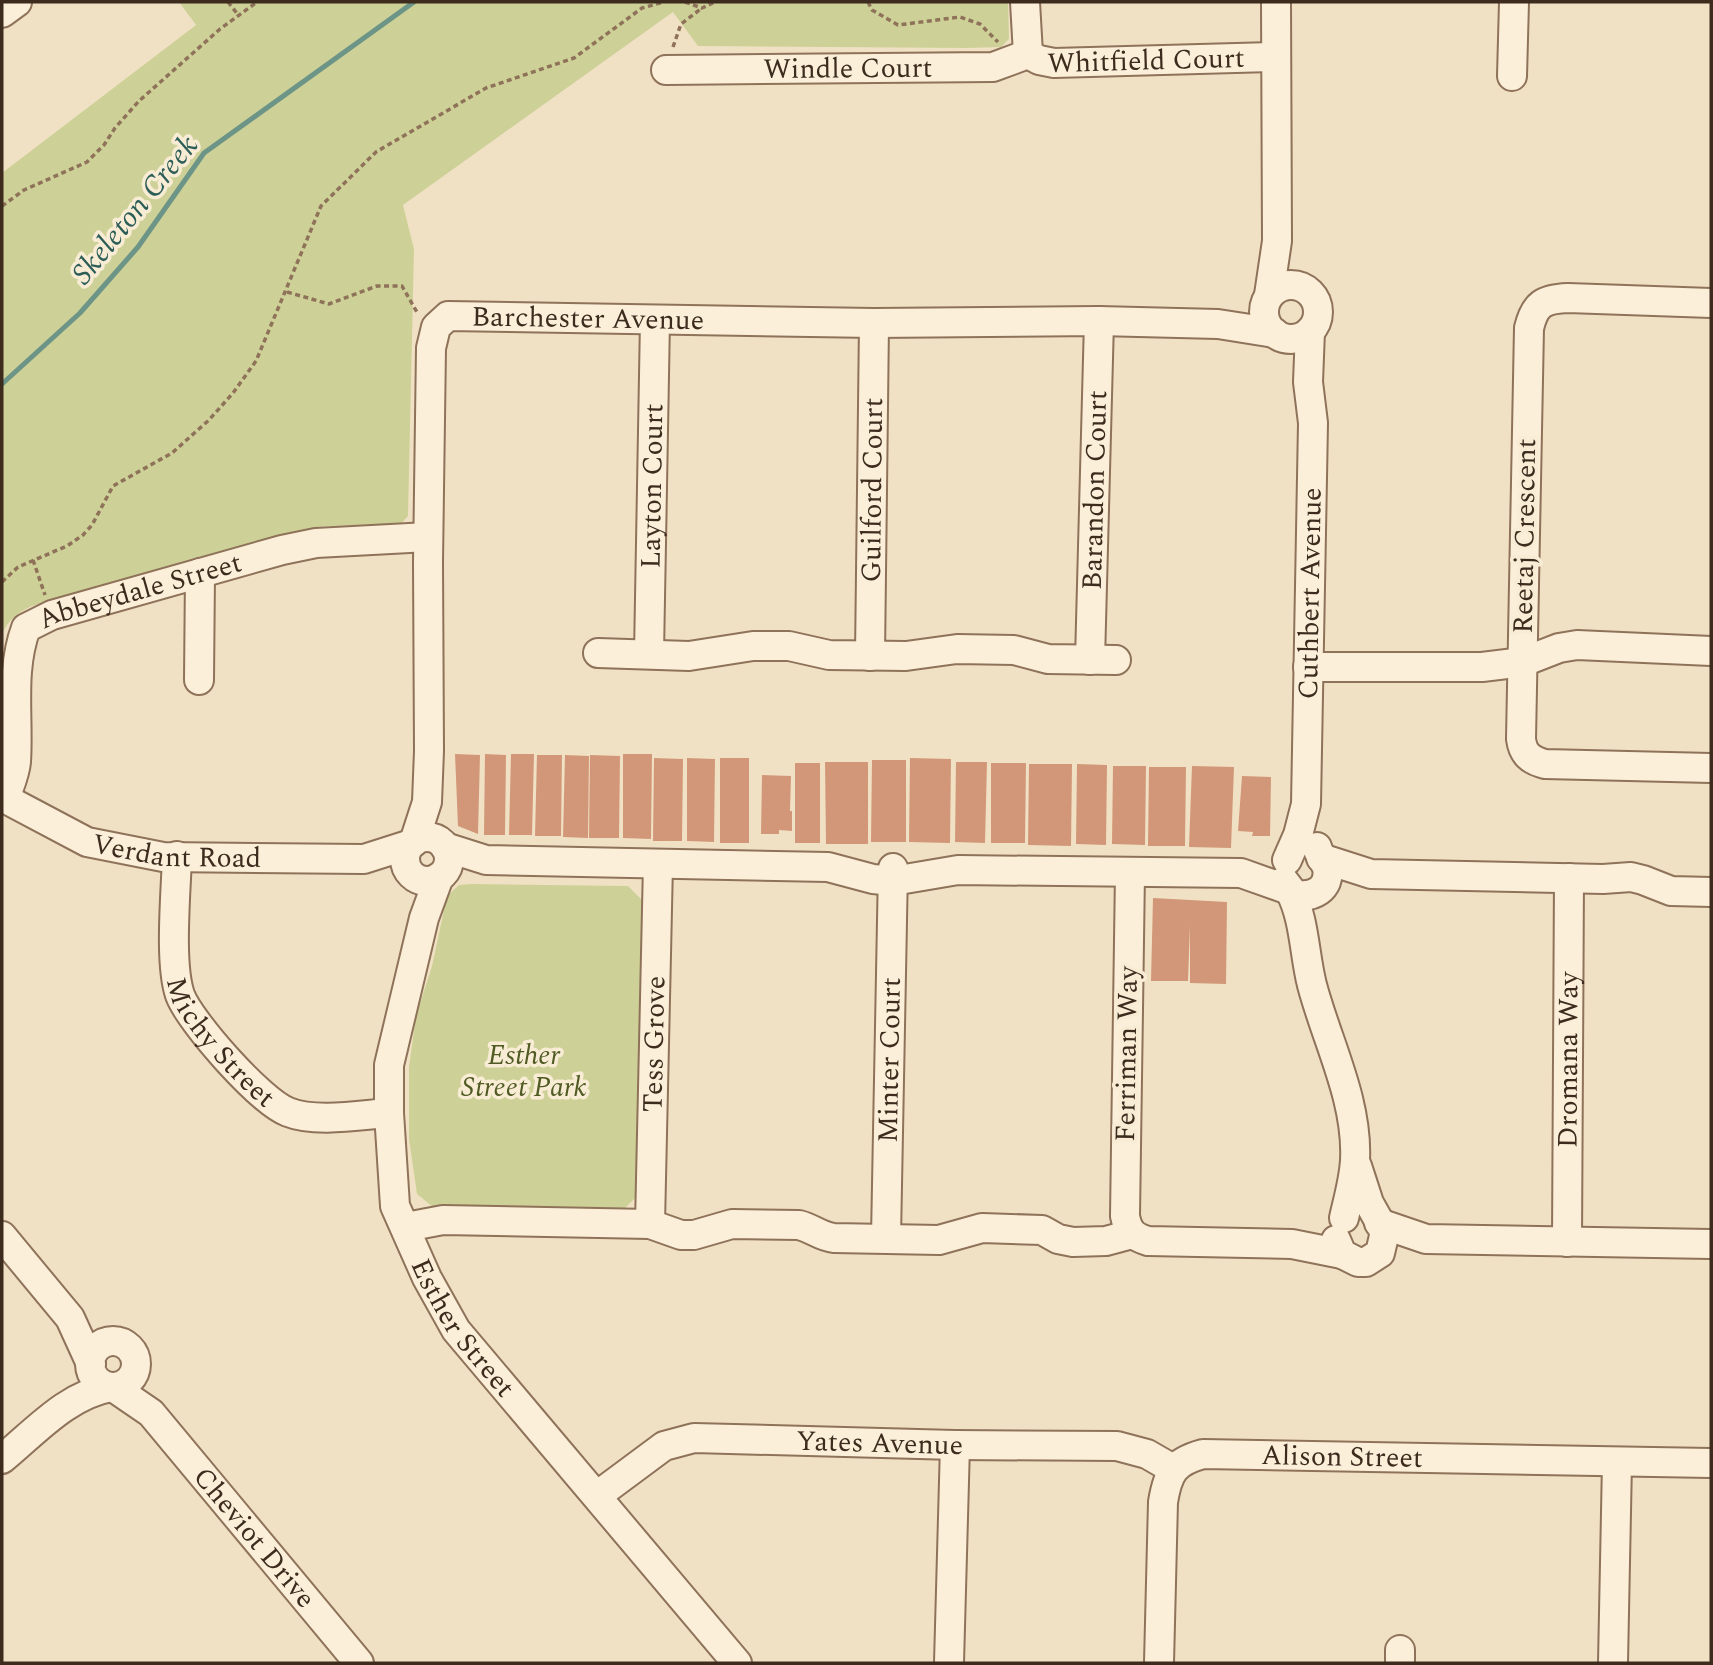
<svg xmlns="http://www.w3.org/2000/svg" width="1713" height="1665" font-family="Spectral,serif">
<style>
.green{fill:#ced197}
.lines{fill:none;stroke-linecap:round;stroke-linejoin:round}
.stream{stroke:#6c9487;stroke-width:5}
.building{fill:#d29778}
.minor-casing{stroke:#8e7259;stroke-width:32}
.path{stroke:#8e7259;stroke-width:3.5;stroke-dasharray:5 3.5;stroke-linecap:butt}
.minor{stroke:#fbefd9;stroke-width:28}
.labels{text-anchor:middle;dominant-baseline:central;stroke-width:7;stroke-linejoin:round;paint-order:stroke}
.street-label{font-size:28px;fill:#3d2b1e;stroke:#f8ecd5}
.park-label{font-size:28px;font-style:italic;fill:#505b23;stroke:#f8ecd5}
.water-label{font-size:30px;font-style:italic;fill:#2c5d57;stroke:#f8ecd5}
</style>
<rect width="100%" height="100%" fill="#f1e1c4"/>
<g class="green">
<path d="M179,2H1008L1009,39L1001,47L966,48L698,46L673,12L403,205L414,249L408,516L400,525L325,526L292,532L32,606C17,613 9,619 2,634V173L196,25Z"/>
<path d="M472,884L628,886L642,900L636,1197L622,1211L433,1207L417,1194L409,1139V1067L416,1016L432,966L447,896L459,885Z"/>
</g>
<g class="lines">
<path class="stream" d="M2,384L80,313L138,247L204,153L414,2"/>
</g>
<g class="building">
<path d="M455,754L480,755L478,834L458,826Z"/>
<path d="M485,754L506,755L505,835H484Z"/>
<path d="M511,754H534L532,835H509Z"/>
<path d="M623,754H652L651,839L623,838Z"/>
<path d="M537,755H562L561,836H535Z"/>
<path d="M565,755L589,756L588,838L563,837Z"/>
<path d="M590,755L620,756L619,838H589Z"/>
<path d="M654,758L683,759L682,841H653Z"/>
<path d="M687,758L715,759L714,842L687,841Z"/>
<rect x="720" y="758" width="29" height="85"/>
<path d="M910,758L951,759L950,843L909,842Z"/>
<path d="M872,760H906V842H871Z"/>
<path d="M825,762H868V844H826Z"/>
<path d="M956,762H987L985,843L955,842Z"/>
<rect x="795" y="763" width="25" height="80"/>
<path d="M991,763H1026L1025,843H991Z"/>
<path d="M1029,764H1072L1071,846L1028,845Z"/>
<path d="M1077,764L1107,765L1106,845L1076,844Z"/>
<path d="M1113,766H1146L1145,845L1112,844Z"/>
<path d="M1192,766L1234,767L1231,848L1189,847Z"/>
<path d="M1149,767H1186L1185,846H1148Z"/>
<path d="M762,775L791,776L790,811H792V831L779,830V834H761Z"/>
<path d="M1242,776L1271,777L1270,836H1252L1253,832L1238,831Z"/>
<path d="M1153,898L1227,902L1226,984L1190,983V925L1188,981H1151Z"/>
</g>
<g class="lines">
<defs>
<g id="minor">
<path id="s1" d="M1025,2L1028,54L1039,60L1054,63L1275,57"/>
<path d="M2,13L17,2"/>
<path id="s2" d="M666,70L993,67L1028,54"/>
<path d="M1512,76L1514,2"/>
<circle cx="1291" cy="312" r="27"/>
<path d="M1269,295L1277,241L1276,2"/>
<path d="M1711,303L1568,298C1543,299 1535,304 1529,328L1521,739C1523,754 1530,760 1545,764L1711,768"/>
<path d="M598,653L689,656L753,646H789L829,655L906,656L957,649L1014,650L1048,659L1116,660"/>
<path id="s3" d="M649,654L655,320"/>
<path id="s4" d="M870,656L874,323"/>
<path id="s5" d="M1090,660L1099,321"/>
<path d="M1308,667H1482L1523,662L1559,648L1577,645L1711,651"/>
<path d="M199,680L200,573"/>
<path id="s6" d="M2,797L87,842L163,857L364,859L411,844"/>
<path id="s7" d="M5,799C9,787 15,774 16,762C19,717 10,671 26,628L52,615L282,550L316,543L428,537"/>
<circle cx="427" cy="859" r="22"/>
<path id="s8" d="M414,842L427,802L429,751L428,562L431,348L436,327L448,316L874,323L1099,321L1218,324L1275,333"/>
<path d="M445,847L486,860L828,867L873,879L893,881L958,870L1241,873L1289,890"/>
<path id="s9" d="M177,856C176,892 169,963 180,995C190,1022 261,1102 288,1112C315,1123 361,1115 389,1113"/>
<path d="M1321,858L1371,874L1603,879L1631,877L1643,880L1671,891L1711,892"/>
<path id="s10" d="M1287,860L1298,835L1306,804L1313,423L1308,382L1310,331"/>
<path d="M1130,872L1125,1216C1128,1232 1134,1237 1148,1241L1292,1244L1342,1254"/>
<path id="s11" d="M439,877L424,918L389,1065V1113L395,1206L427,1278L456,1330L737,1663"/>
<path d="M1284,881L1294,894C1312,899 1331,889 1327,868C1325,861 1319,855 1317,847"/>
<path d="M1290,891C1305,920 1304,954 1312,985C1327,1042 1358,1100 1355,1160C1354,1180 1348,1200 1344,1218"/>
<path d="M1379,1223L1426,1239L1711,1244"/>
<path id="s12" d="M650,1224L658,864"/>
<path d="M406,1227L443,1220L650,1224L681,1235H694L732,1224L799,1225C812,1228 821,1237 834,1238L939,1240L982,1228L1042,1230L1058,1239L1073,1242L1106,1241L1132,1234"/>
<path d="M2,1236L70,1318L91,1364"/>
<path id="s13" d="M886,1238L893,868"/>
<path d="M1336,1240L1342,1254L1358,1262H1366L1380,1253L1384,1236L1383,1228L1369,1203L1357,1166"/>
<path id="s14" d="M1567,1242L1569,878"/>
<circle cx="113" cy="1364" r="23"/>
<path id="s15" d="M113,1387L151,1413L359,1663"/>
<path d="M2,1459C35,1432 67,1395 111,1387"/>
<path id="s16" d="M598,1495L664,1446L694,1438L955,1445L1117,1446L1147,1454L1173,1469"/>
<path d="M949,1663L955,1445"/>
<path id="s17" d="M1159,1663L1163,1502C1168,1472 1174,1462 1203,1454L1711,1463"/>
<path d="M1400,1663V1650"/>
<path d="M1613,1663L1617,1462"/>
</g>
</defs>
<use href="#minor" class="minor-casing"/>
<g class="path">
<path d="M228,2L239,16"/>
<path d="M685,2L702,8L715,2"/>
<path d="M868,2L872,10L898,25L960,17L980,24L998,42"/>
<path d="M673,47L681,24L702,8"/>
<path d="M2,206L24,190L87,162L104,145L115,128L139,101L220,29L257,2"/>
<path d="M287,292L329,304L377,286H402L418,314"/>
<path d="M33,560L45,595"/>
<path d="M2,582L18,567L67,546L83,535L92,525L113,486L172,453L209,420L233,393L256,361L321,206L376,152L486,88L574,58L642,8L664,2"/>
</g>
<use href="#minor" class="minor"/>
</g>
<g class="labels">
<g class="street-label">
<text stroke="none"><textPath href="#s1" startOffset="172">Whitfield Court</textPath></text>
<text stroke="none"><textPath href="#s2" startOffset="182">Windle Court</textPath></text>
<text stroke="none"><textPath href="#s8" startOffset="674">Barchester Avenue</textPath></text>
<text stroke="none"><textPath href="#s3" startOffset="168">Layton Court</textPath></text>
<text stroke="none"><textPath href="#s4" startOffset="166">Guilford Court</textPath></text>
<text stroke="none"><textPath href="#s5" startOffset="170">Barandon Court</textPath></text>
<text transform="translate(1525 536) rotate(-89)">Reetaj Crescent</text>
<text stroke="none"><textPath href="#s7" startOffset="294">Abbeydale Street</textPath></text>
<text stroke="none"><textPath href="#s10" startOffset="270">Cuthbert Avenue</textPath></text>
<text stroke="none"><textPath href="#s6" startOffset="187">Verdant Road</textPath></text>
<text stroke="none"><textPath href="#s9" startOffset="201">Michy Street</textPath></text>
<text stroke="none"><textPath href="#s12" startOffset="180">Tess Grove</textPath></text>
<text transform="translate(1127 1054) rotate(-89)">Ferriman Way</text>
<text stroke="none"><textPath href="#s13" startOffset="178">Minter Court</textPath></text>
<text stroke="none"><textPath href="#s14" startOffset="182">Dromana Way</textPath></text>
<text stroke="none"><textPath href="#s11" startOffset="476">Esther Street</textPath></text>
<text stroke="none"><textPath href="#s16" startOffset="299">Yates Avenue</textPath></text>
<text stroke="none"><textPath href="#s17" startOffset="368">Alison Street</textPath></text>
<text stroke="none"><textPath href="#s15" startOffset="208">Cheviot Drive</textPath></text>
</g>
<g class="park-label">
<text x="524" y="1055">Esther<tspan x="524" dy="32">Street Park</tspan></text>
</g>
<g class="water-label">
<text transform="translate(135 210) rotate(-51)">Skeleton Creek</text>
</g>
</g>
<rect width="1713" height="1665" fill="none" stroke="#3d2b1e" stroke-width="7"/>
</svg>
